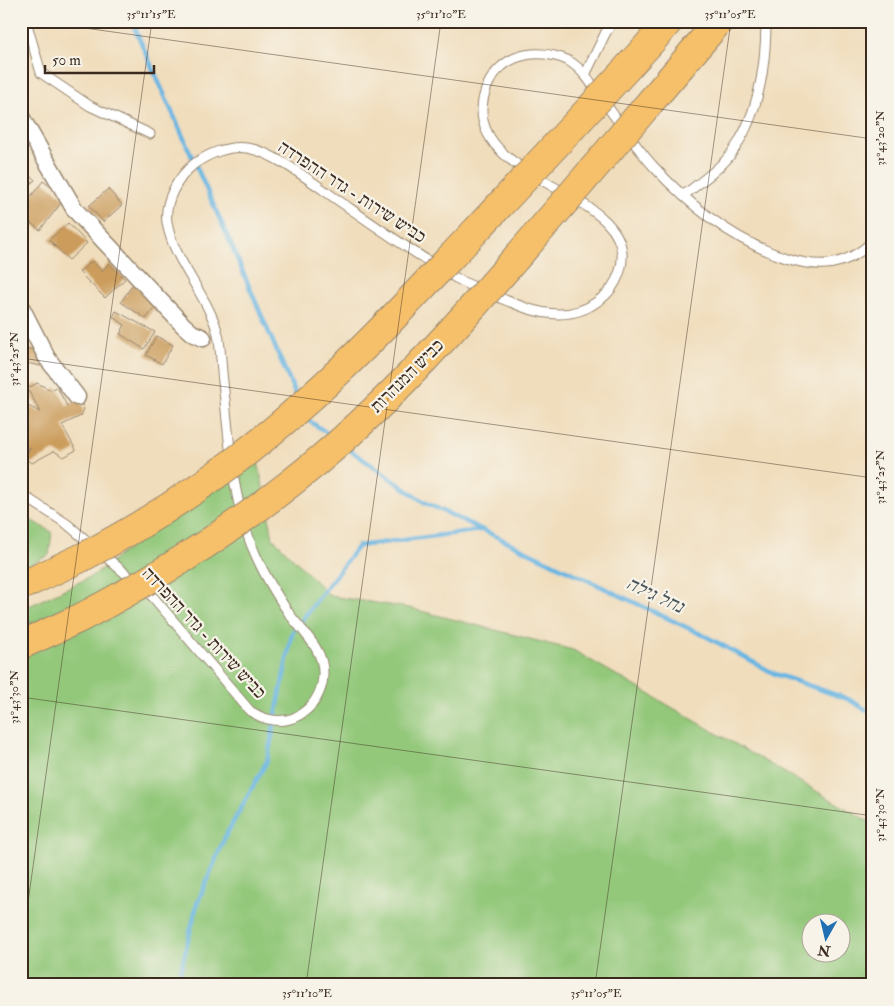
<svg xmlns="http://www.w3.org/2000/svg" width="894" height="1006" font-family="'IM FELL Double Pica','Frank Ruhl Libre',serif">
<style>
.green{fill:#93c87a;stroke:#67794c;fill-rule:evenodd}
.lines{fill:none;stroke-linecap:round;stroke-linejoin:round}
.stream{stroke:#68b5e2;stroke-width:4.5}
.building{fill:#cb9c5c}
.lane-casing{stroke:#96846d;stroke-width:11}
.street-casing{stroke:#96846d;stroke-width:19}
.highway-casing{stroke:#96846d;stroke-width:30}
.lane{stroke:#fff;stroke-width:9}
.street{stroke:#fff;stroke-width:16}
.highway{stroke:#f6c06b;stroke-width:28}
.highway-bridge-casing{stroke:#96846d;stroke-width:30;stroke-linecap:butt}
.highway-bridge{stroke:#f6c06b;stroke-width:28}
.ticks{fill:none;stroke:#3b2a1e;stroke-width:1;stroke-opacity:0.45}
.labels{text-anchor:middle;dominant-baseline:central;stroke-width:4.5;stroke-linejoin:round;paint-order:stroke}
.street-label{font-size:18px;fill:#3b2a1e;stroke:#f7f3e8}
.water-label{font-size:19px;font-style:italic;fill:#485459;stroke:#f7f3e8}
.neatline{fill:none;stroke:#3b2a1e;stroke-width:2}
.ticks-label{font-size:12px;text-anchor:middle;fill:#3b2a1e}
</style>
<rect width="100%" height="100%" fill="#f7f3e8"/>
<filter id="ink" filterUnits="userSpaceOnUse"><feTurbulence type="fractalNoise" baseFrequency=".02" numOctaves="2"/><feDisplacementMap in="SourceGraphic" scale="10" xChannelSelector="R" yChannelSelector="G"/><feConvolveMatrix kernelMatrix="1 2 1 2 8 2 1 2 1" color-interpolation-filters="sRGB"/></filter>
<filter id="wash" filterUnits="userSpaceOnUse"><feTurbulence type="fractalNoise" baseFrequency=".0096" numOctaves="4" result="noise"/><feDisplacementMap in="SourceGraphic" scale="20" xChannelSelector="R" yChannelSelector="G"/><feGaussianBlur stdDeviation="1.12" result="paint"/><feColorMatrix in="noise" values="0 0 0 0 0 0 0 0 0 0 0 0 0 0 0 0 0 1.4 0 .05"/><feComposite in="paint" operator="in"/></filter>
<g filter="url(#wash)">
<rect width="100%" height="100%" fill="#f0ddbc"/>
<g class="green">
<path d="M256,452L273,538L330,596L409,608L573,650L873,824V985H21V610L92,576ZM812,924H842V954H812Z"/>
<path d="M21,515L52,532L49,555L21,569Z"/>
</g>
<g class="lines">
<g class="stream">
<path d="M129,21L135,29L230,242L297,398"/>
<path d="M135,29L146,21"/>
<path d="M304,415L305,418L333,437"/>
<path d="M347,448L424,502L709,638L775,674L848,699L873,714"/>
<path d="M177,985L197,904L225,837L267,761L292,633L358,546L481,530"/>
</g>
</g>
<g id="blocks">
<g class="building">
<path d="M21,173L27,180L32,177L35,180L25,188L30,193L21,200Z"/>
<path d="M43,181L65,198L40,230L21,216V209Z"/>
<path d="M108,189L122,205L103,222L89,206Z"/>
<path d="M68,223L87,243L69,260L49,240Z"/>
<path d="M92,261L102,271L109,263L125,279L105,298L79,272Z"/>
<path d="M133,284L159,302L146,319L121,302Z"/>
<path d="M116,311L155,332L144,349L120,334L125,325L113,317Z"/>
<path d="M156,336L173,345L162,364L146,355Z"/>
<path d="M21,347L43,352L41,366L21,362Z"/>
<path d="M37,383L51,390L57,387L67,406L79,399L84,409L81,416L62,425L76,450L64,457L54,451L32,463L23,458L31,447L21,452V395L28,406L40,412V410L27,389Z"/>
</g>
</g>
</g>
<g filter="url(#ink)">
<use href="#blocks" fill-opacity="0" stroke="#96846d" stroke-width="1"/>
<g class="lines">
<defs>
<g id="lane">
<path d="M26,21L41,73L90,106L150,134"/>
<path d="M585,75L606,32L614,21"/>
<path d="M684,195C699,183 719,170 731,154C758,117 766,66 766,21"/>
<path d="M21,494L67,524L153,597L250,711C256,714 261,718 268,719C298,727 324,701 323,672C323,649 303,632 290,615C278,597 266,578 257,558C231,503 230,441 223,382C221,366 221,349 218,334C208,295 172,259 167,222C164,201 178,177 194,164C208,154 229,145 247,148C276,152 319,188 345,205C381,230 418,256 456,278C478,290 502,299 526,308C550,316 576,318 598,301C609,294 616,283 620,271C643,193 480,186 482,109C483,93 489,78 501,67C515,54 537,51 555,56C562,58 565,58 572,63C585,72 593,86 602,99C619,122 635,146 654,167C691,207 734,241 786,258C820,269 846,267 873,241"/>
</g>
<g id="street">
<path d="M21,117L75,210L183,325L192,333L203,338"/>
<path d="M21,307L47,358L77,397"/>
</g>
<g id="highway">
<path d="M650,43L669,21"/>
<path d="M681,66L719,21"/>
<path d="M21,586L81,558"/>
<path d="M21,645L80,618"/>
</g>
</defs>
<use href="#lane" class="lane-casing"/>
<use href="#street" class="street-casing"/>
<use href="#highway" class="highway-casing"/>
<use href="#lane" class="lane"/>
<use href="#street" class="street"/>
<use href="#highway" class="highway"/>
<defs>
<g id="highway-bridge">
<path d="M81,558C156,519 226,472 289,417C353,362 410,300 468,239C529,174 590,109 650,43"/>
<path d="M80,618C155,579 226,534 292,482C358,431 415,371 470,310C542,230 611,148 681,66"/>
</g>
</defs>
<use href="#highway-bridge" class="highway-bridge-casing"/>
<use href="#highway-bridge" class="highway-bridge"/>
</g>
</g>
<path class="ticks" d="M35,21L873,139M21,358L873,478M21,697L873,816M21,952L152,21M306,985L441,21M595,985L731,21"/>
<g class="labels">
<g class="street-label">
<text transform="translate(352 192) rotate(33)">כביש שירות - גדר ההפרדה</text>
<text transform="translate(407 376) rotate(-45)">כביש המנהרות</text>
<text transform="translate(204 633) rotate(47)">כביש שירות - גדר ההפרדה</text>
</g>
<g class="water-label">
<text transform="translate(655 595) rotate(25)">נחל גילה</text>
</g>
</g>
<rect width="894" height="1006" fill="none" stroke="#f7f3e8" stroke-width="55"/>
<g transform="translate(826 938) rotate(188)"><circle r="24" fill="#f7f3e8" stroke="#aca397"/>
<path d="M0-4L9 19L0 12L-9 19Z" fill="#1f6fb2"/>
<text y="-8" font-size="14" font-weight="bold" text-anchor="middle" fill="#3b2a1e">N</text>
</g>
<path d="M45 65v8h109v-8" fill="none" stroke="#3b2a1e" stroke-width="2.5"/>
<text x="52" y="65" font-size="15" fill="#3b2a1e" stroke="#f7f3e8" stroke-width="4" paint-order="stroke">50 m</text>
<rect x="28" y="28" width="838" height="950" class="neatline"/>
<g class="ticks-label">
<text x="151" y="18">35°11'15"E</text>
<text x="441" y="18">35°11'10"E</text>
<text x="730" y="18">35°11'05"E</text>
<text transform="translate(880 138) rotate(-90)" y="4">31°43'20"N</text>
<text transform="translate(14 359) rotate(-90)" y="4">31°43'25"N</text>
<text transform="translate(880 477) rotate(-90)" y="4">31°43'25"N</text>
<text transform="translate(14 697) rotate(-90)" y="4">31°43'30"N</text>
<text transform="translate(880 815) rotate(-90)" y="4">31°43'30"N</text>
<text x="307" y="997">35°11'10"E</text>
<text x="596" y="997">35°11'05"E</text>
</g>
</svg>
